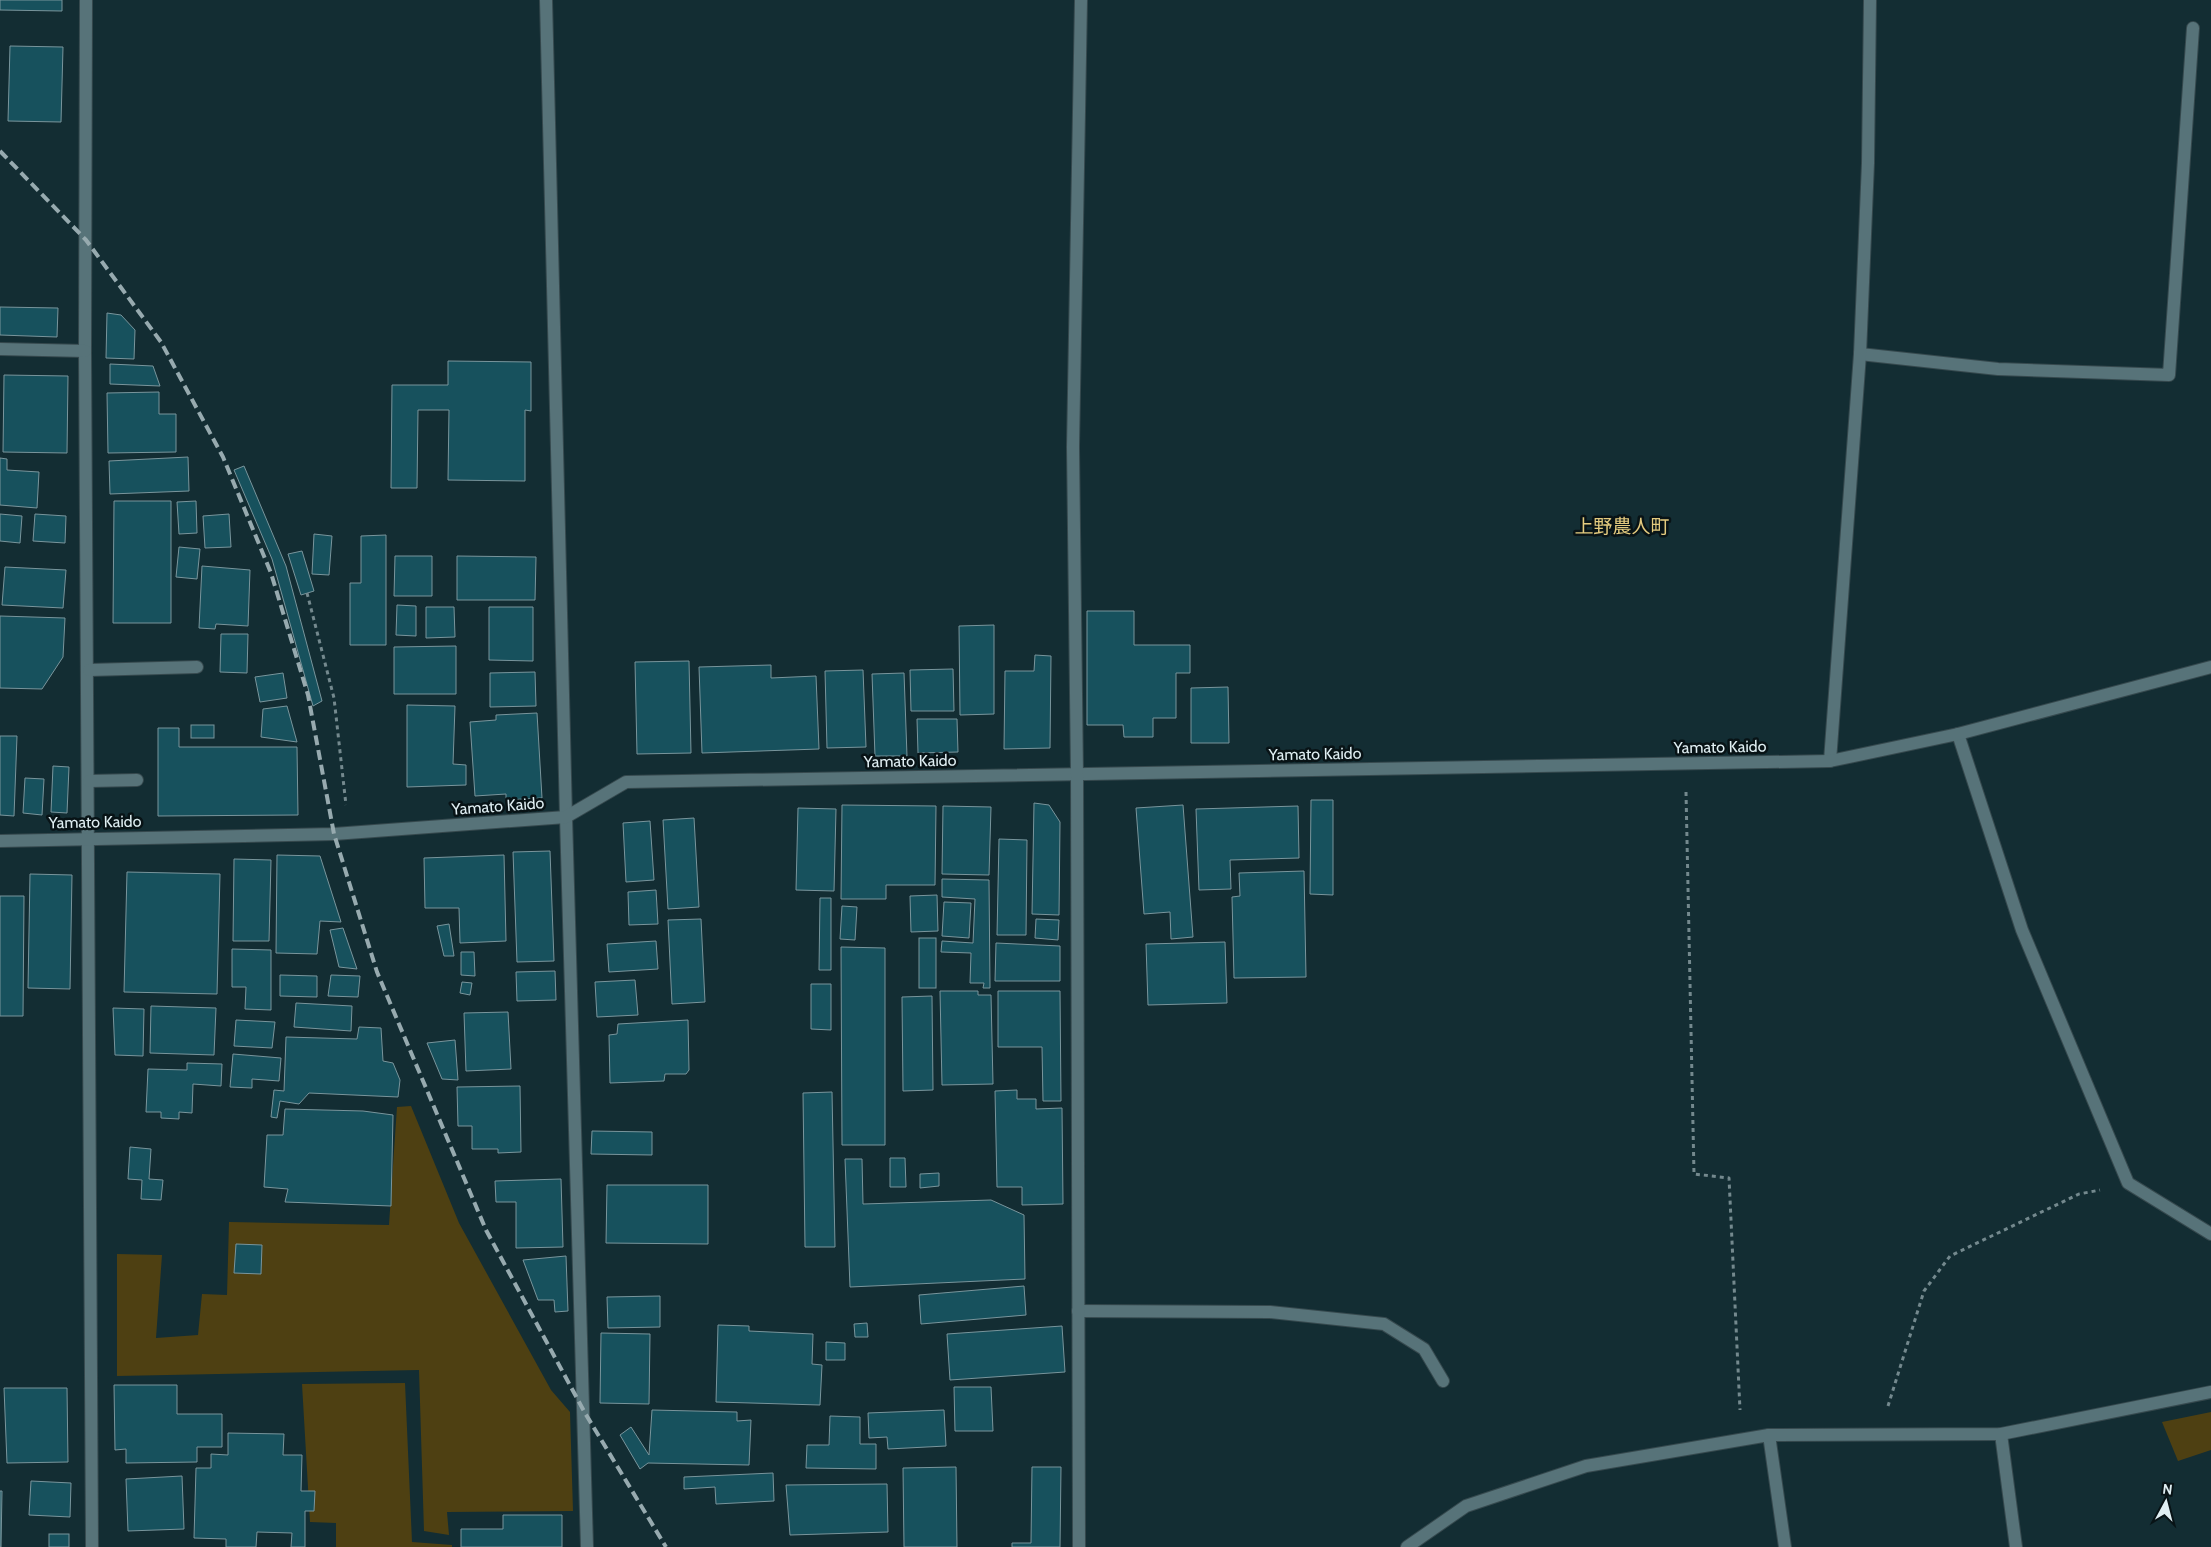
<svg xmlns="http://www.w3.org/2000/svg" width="2211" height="1547" font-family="Cabin,'Noto Sans JP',sans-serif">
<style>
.green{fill:#4e4012}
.building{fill:#17515d;stroke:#79959c}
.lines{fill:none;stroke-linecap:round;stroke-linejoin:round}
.minor-casing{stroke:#36494e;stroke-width:14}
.path{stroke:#74898e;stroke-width:3;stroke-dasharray:4 4;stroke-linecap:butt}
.minor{stroke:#577379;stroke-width:12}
.rail{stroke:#97aaaf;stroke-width:4;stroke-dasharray:10 5;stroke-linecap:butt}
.labels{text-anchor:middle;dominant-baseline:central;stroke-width:5;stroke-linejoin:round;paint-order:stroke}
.street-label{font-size:16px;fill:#e0eff3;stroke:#081316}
.quarter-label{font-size:19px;fill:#e4cb7f;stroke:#081316}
</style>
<rect width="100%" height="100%" fill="#132d33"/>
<g class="green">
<path d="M411,1106L459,1223L551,1390L570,1412L573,1511L447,1512L449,1535L424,1531L419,1370L117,1376V1254L162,1255L156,1338L198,1335L202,1294L227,1295L229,1222L389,1225L397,1107Z"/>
<path d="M405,1383L412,1542L452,1545V1547H336V1523L310,1522L302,1384Z"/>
<path d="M2211,1412V1450L2178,1461L2162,1422Z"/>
</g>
<g class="building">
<path d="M0,0H62V11L0,10Z"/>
<path d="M10,46L63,47L61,122L8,121Z"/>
<path d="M0,307L58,308L57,337L0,335Z"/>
<path d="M107,313L121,315L135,330L134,359L106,358Z"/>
<path d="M448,361L531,362V411L525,410V481L448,480L449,410H418L417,488H391L392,385H448Z"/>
<path d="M110,364L153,366L160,386L110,384Z"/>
<path d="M4,375L68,376L67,453L3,452Z"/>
<path d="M159,392V414H176V452L108,453L107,393Z"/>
<path d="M188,457L189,491L110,494L109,461Z"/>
<path d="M0,458L7,459V470L39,472L37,508L0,505Z"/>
<path d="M244,466L286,566L322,701L313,706L272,559L234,470Z"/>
<path d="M114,501H171V623H113Z"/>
<path d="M196,501L197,533L179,534L177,502Z"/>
<path d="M0,514L22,516L20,543L0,541Z"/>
<path d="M35,514L66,516L65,543L33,541Z"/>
<path d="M229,514L231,547L205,548L203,516Z"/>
<path d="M314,534L332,536L329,575L312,574Z"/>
<path d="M386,535V645H350V583H361V536Z"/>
<path d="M179,547L200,549L197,579L176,577Z"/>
<path d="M302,551L314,591L301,595L288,554Z"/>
<path d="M395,556H432V596H394Z"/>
<path d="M457,556L536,557L535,600H457Z"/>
<path d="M202,566L250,570L248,626L216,624L215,629L199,628Z"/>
<path d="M5,567L66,570L63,608L2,605Z"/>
<path d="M397,605L416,606V636L396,635Z"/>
<path d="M426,607H454L455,637L426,638Z"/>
<path d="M489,607H533V661L489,660Z"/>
<path d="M1087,611H1134V645H1190V673H1176V718H1153V737H1124L1123,725H1087Z"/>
<path d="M0,616L65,618L63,657L42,689L0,688Z"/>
<path d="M994,625V714L960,715L959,626Z"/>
<path d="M221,634H248L247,673L220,672Z"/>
<path d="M456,646V694H394V647Z"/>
<path d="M1035,655L1051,656L1050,748L1004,749L1005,671H1034Z"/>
<path d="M689,661L691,753L637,754L635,662Z"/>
<path d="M771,665V678L816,676L819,749L702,753L699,667Z"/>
<path d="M953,669L954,711H911L910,670Z"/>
<path d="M863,670L866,747L827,748L825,671Z"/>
<path d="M535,672L536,706L490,707V673Z"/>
<path d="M283,673L287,698L260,702L255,677Z"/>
<path d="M904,673L907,756H875L872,674Z"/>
<path d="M1228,687L1229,743H1191V688Z"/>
<path d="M407,705L455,706L453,764L466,765V785L407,787Z"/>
<path d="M287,706L297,742L261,737L263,709Z"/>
<path d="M537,713L542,798L506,800V794L475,796L470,722L496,720V715Z"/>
<path d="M917,719H957L958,752L918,753Z"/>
<rect x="191" y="725" width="23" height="13"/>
<path d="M158,728H179V747H297L298,815L158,816Z"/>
<path d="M0,736H17L14,816L0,815Z"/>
<path d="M53,766L69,767L67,813L51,812Z"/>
<path d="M25,778L44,779L42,815L23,813Z"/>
<path d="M1311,800H1333V895L1310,894Z"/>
<path d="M1034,803L1049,805L1060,822L1059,915L1032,914Z"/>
<path d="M842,805L936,806L935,885H886V899H841Z"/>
<path d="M1183,805L1193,937L1171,939L1170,912L1144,914L1136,808Z"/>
<path d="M943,806L991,807L989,875L942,874Z"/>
<path d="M1298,806L1299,858L1230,860L1231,889L1199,890L1196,809Z"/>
<path d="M798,808L836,809L834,891L796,890Z"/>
<path d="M694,818L699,907L668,909L663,820Z"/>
<path d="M650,821L654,880L626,882L623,823Z"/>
<path d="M999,839L1027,840L1026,935H997Z"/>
<path d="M550,851L554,961L517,962L513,852Z"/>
<path d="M277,855L320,856L341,922L320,921L317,954L276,953Z"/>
<path d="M504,855L506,941L460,943L459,908H425L424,858Z"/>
<path d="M234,859L271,860L269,941H233Z"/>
<path d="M1304,871L1306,977L1234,978L1232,897L1240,896L1239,873Z"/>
<path d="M127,872L220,874L217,994L124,992Z"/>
<path d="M30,874L72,875L70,989L28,988Z"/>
<path d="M942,879L989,880L990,988H983L984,983H970L971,953L941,952L942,941L973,943L975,899L942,897Z"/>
<path d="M656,890L658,924L629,925L628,892Z"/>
<path d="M937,895L938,931L911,932L910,896Z"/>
<path d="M0,896H24L23,1016H0Z"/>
<path d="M820,898H831V970H819Z"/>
<path d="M944,902L971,903L969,938L942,936Z"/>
<path d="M842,906L857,907L855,940L840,939Z"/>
<path d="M701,919L705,1002L672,1004L668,920Z"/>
<path d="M1036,919L1059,920L1058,940L1035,938Z"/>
<path d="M449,924L454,956H444L437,926Z"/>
<path d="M343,928L357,969L339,967L330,930Z"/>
<rect x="919" y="938" width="17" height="50"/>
<path d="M656,941L658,969L609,972L607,944Z"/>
<path d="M1225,942L1227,1003L1148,1005L1146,944Z"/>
<path d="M996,943L1060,946V981H995Z"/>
<path d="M841,947L885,948V1145H842Z"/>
<path d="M232,949L271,950V1010L245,1009L246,987H232Z"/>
<path d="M461,952H474L475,976L461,975Z"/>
<path d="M555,971L556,1000L517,1001L516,972Z"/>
<path d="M280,975L317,976V997L280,996Z"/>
<path d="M331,975L360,976L358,997L328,996Z"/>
<path d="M635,980L638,1015L597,1017L595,982Z"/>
<path d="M462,982L472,983L470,995L460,993Z"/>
<path d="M811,984H831V1030L811,1029Z"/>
<path d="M940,991H978V995H991L993,1084L942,1085Z"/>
<path d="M998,991H1060L1061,1101H1043L1042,1047H998Z"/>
<path d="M932,996L933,1090L903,1091L902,997Z"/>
<path d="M296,1003L352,1006L351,1031L294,1027Z"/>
<path d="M151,1006L216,1008L214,1055L150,1053Z"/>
<path d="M113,1008L144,1009L143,1056L115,1055Z"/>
<path d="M508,1012L511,1069L466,1071L464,1013Z"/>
<path d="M236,1020L275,1022L272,1048L234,1046Z"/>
<path d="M688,1020L689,1070L686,1074H665L664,1081L610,1083L609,1035L617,1034L618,1024Z"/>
<path d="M359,1027L381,1028L383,1061L393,1063L400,1080L398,1097L309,1093L299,1104L280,1101L277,1118L271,1117L274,1090L284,1091L286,1037L357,1039Z"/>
<path d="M455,1040L458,1080L442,1079L427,1043Z"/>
<path d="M233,1054L281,1058L279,1081L252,1079V1088L230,1087Z"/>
<path d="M187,1063L222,1064L221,1086L193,1084L192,1113L179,1112V1119L161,1118V1112H146L148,1069L187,1070Z"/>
<path d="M520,1086L521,1152L498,1153V1149H472V1126H458L457,1087Z"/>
<path d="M1017,1090V1099H1036V1109L1062,1108L1063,1204L1022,1205V1187H997L995,1091Z"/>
<path d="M832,1092L835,1247H805L803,1093Z"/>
<path d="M285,1109L363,1111L393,1115L391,1206L285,1202L288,1189L264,1187L267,1135H283Z"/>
<path d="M592,1131L652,1132V1155L591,1154Z"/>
<path d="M130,1147L151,1149L149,1179L163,1180L161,1200L141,1199L142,1180L128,1179Z"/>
<path d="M890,1158H905L906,1187H890Z"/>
<path d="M845,1159H862L863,1204L991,1200L1024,1215L1025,1279L850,1287Z"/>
<path d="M939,1173V1186L920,1188V1174Z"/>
<path d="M561,1179L563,1247L516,1248V1202H496L495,1181Z"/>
<path d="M607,1185H708V1244L606,1243Z"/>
<path d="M236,1244L262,1245L261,1274L234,1273Z"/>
<path d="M566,1256L568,1311L555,1312L554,1300H538L523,1260Z"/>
<path d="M1024,1286L1026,1315L921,1324L919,1295Z"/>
<path d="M660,1296V1327L608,1328L607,1297Z"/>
<path d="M867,1323L868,1337H855L854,1324Z"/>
<path d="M718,1325L749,1326V1331L813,1334L812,1364L822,1365L820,1405L716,1402Z"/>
<path d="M1062,1326L1065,1372L950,1380L947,1334Z"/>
<path d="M601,1333L650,1334L649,1404L600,1403Z"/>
<path d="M826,1342L845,1343V1360H826Z"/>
<path d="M114,1385H177V1414H222V1447H197V1462L126,1463V1449L115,1450Z"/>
<path d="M954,1387H991L993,1431H955Z"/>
<path d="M4,1388H67L68,1462L7,1463Z"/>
<path d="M652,1410L737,1412V1421L751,1420L749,1465L648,1463L640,1469L620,1435L631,1427L649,1455Z"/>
<path d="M944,1410L946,1446L888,1449L887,1437L869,1438L868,1413Z"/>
<path d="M830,1416L860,1417V1444H876V1469L806,1468L807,1445H829Z"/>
<path d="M228,1433L284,1434L283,1455H302L301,1491H315L314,1511H305V1547H291L292,1533L257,1532L256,1547H226V1539L194,1538L196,1468H211V1454L228,1455Z"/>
<path d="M956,1467L957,1547H904L903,1468Z"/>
<path d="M1032,1467H1061L1060,1547H1012V1543H1031Z"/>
<path d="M773,1473L774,1501L716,1504L715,1487L684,1489V1477Z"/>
<path d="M182,1476L184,1529L128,1531L126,1479Z"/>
<path d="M31,1481L71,1483L70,1517L29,1515Z"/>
<path d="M887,1484L888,1532L790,1535L786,1485Z"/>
<path d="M0,1491H2L1,1547H0Z"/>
<path d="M503,1515H562V1547H461V1529H503Z"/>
<rect x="49" y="1534" width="20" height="13"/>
</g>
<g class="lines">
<defs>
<g id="minor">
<path d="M86,0L85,351L92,1547"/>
<path d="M546,0L566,817L587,1547"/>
<path d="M0,349L85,351"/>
<path d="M1860,354L1998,369L2169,375L2193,28"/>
<path d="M89,670L197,667"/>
<path d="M1958,734L2022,930L2128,1183L2211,1234"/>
<path d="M1830,761L1860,354L1868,163L1870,0"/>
<path d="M89,781L137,780"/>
<path d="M0,841L334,834L566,817L626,782L1830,761L1958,734L2211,667"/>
<path d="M1078,1311L1270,1312L1384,1324L1424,1349L1443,1381"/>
<path d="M2001,1434L2016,1547"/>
<path d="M1769,1435L1785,1547"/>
<path d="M1079,1547L1077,775L1073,447L1081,0"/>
<path d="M1407,1547L1466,1506L1586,1466L1769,1435L2001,1434L2211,1392"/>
</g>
</defs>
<use href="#minor" class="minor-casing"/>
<g class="path">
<path d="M307,593L334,698L346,805"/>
<path d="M1686,792L1694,1174L1729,1178L1740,1410"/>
<path d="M1888,1406L1924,1291L1950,1256L2079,1194L2100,1190"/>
</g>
<use href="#minor" class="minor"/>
<path class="rail" d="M0,151L86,240L161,342L223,457L271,573L308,695L334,834L377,972L486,1230L585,1413L666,1547"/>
</g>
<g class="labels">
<g class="street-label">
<text transform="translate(1720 747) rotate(-1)">Yamato Kaido</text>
<text transform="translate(1315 754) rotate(-1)">Yamato Kaido</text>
<text transform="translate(910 761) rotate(-1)">Yamato Kaido</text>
<text transform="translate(498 806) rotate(-4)">Yamato Kaido</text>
<text transform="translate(95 822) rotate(-1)">Yamato Kaido</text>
</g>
<g class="quarter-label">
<text x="1622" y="526">上野農人町</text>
</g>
</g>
<g transform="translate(2166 1502) rotate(7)" stroke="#081316" stroke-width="4" paint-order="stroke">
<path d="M0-4L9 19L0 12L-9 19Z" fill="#e0eff3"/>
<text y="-8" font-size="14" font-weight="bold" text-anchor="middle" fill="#e0eff3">N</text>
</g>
</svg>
